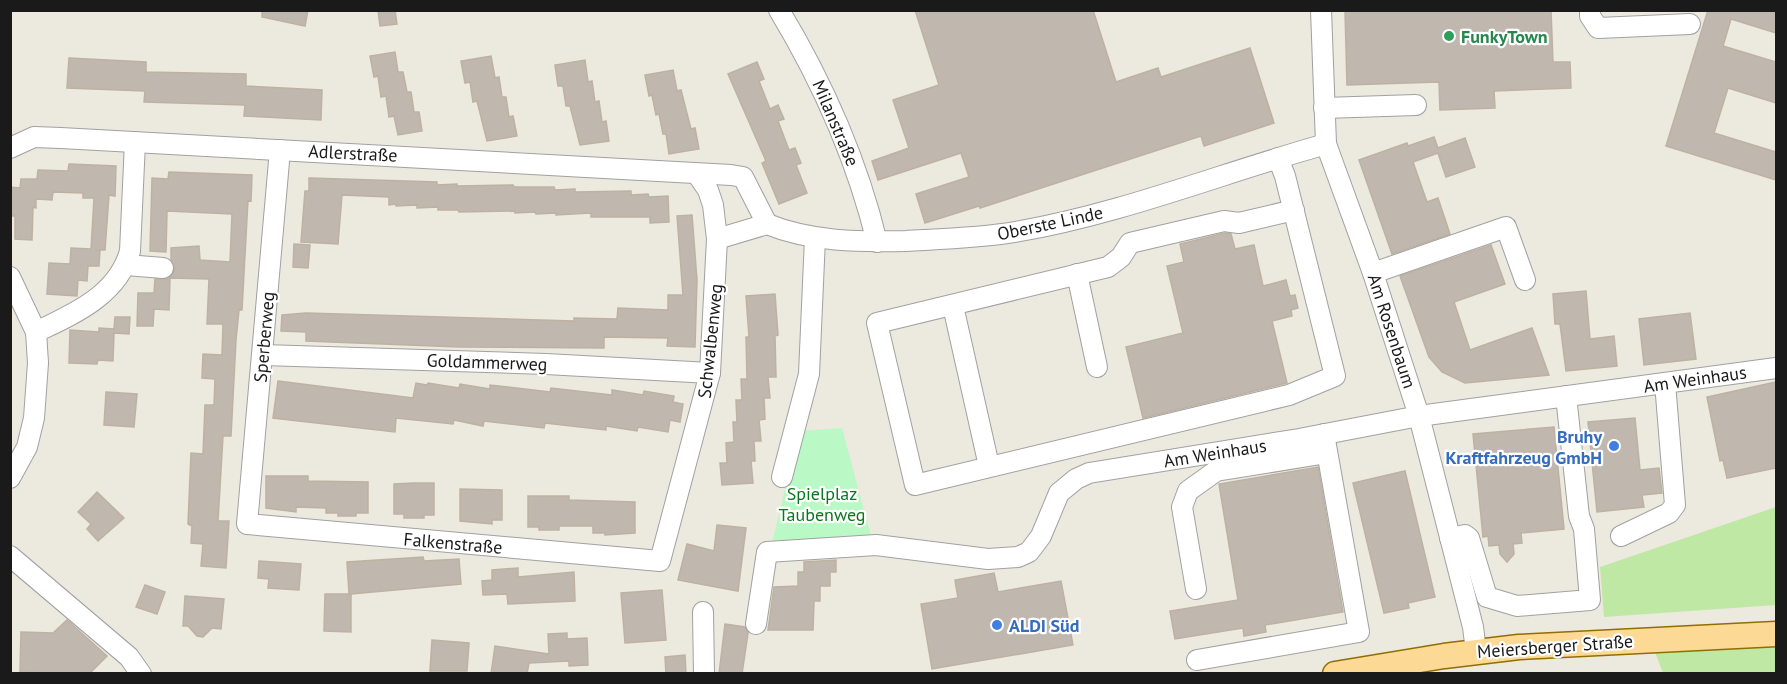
<svg xmlns="http://www.w3.org/2000/svg" width="1787" height="684" font-family="'PT Sans',sans-serif">
<style>
.grass{fill:#bfe8a4}
.park{fill:#baf9c5}
.building{fill:#c0b8af;stroke:#beb1a2;stroke-width:1.5}
.lines{fill:none;stroke-linecap:round;stroke-linejoin:round}
.minor-casing{stroke:#a1a1a1;stroke-width:22}
.major-casing{stroke:#916e00;stroke-width:27}
.minor{stroke:#fff;stroke-width:20}
.major{stroke:#fcd995;stroke-width:24}
.leisure-dot{fill:#2e9e5b;stroke:#fff;stroke-width:2}
.shop-dot{fill:#3f7fe0;stroke:#fff;stroke-width:2}
.labels{text-anchor:middle;dominant-baseline:central;stroke-width:4.5;stroke-linejoin:round;paint-order:stroke}
.leisure-label{font-size:18px;font-weight:bold;fill:#27864d;stroke:#fff;text-anchor:start}
.street-label{font-size:18px;fill:#1a1a1a;stroke:#fff}
.shop-label{font-size:18px;font-weight:bold;fill:#366cbe;stroke:#fff;text-anchor:end}
.park-label{font-size:18px;fill:#0a771e;stroke:#fff}
</style>
<rect width="100%" height="100%" fill="#ece9df"/>
<g class="grass">
<path d="M1776,507V605L1604,617L1600,567Z"/>
<path d="M1776,645V673H1663L1655,652Z"/>
</g>
<path class="park" d="M842,428L872,540L771,547L799,431Z"/>
<g class="building">
<path d="M262,10H308L305,26L262,17Z"/>
<path d="M378,10H395L397,24L380,26Z"/>
<path d="M915,10H1093L1116,82L1158,68L1161,77L1250,48L1274,123L1204,146L1201,136L980,208L979,206L925,223L916,194L969,177L961,153L878,180L872,161L909,148L893,100L939,85Z"/>
<path d="M1345,10H1551L1553,62H1570L1571,88L1494,91L1495,108L1440,110L1439,82L1347,85Z"/>
<path d="M1708,10H1776V33L1731,19L1723,46L1776,62V103L1728,88L1714,133L1776,152V180L1666,146Z"/>
<path d="M395,52L398,72H403L407,92H411L414,112H419L422,131L398,135L394,116L389,117L386,96L381,97L378,76L374,77L370,56Z"/>
<path d="M491,56L495,78L499,77L502,97H506L509,117L513,116L517,136L487,141L477,101L473,102L470,82L465,83L461,61Z"/>
<path d="M69,58L146,62V72L246,74V86L322,90L321,120L244,116L245,105L144,102L145,91L67,88Z"/>
<path d="M585,60L588,82L592,81L595,102L599,101L602,122L606,121L609,141L580,145L570,106H566L563,86H558L555,65Z"/>
<path d="M757,62L764,79L759,81L770,109L778,105L784,119L778,121L789,150L795,148L801,163L796,165L807,193L779,204L762,163L766,161L728,74Z"/>
<path d="M673,70L677,91L681,90L691,129L695,128L699,149L669,154L666,134H663L659,114L656,115L652,95L649,96L645,75Z"/>
<path d="M1434,137L1438,148L1465,138L1475,167L1446,177L1438,153L1413,162L1427,202L1438,198L1450,234L1392,254L1359,160L1407,143L1408,146Z"/>
<path d="M69,164L116,166L115,196L109,195L105,250H95H100L99,266H88L87,281L78,280L77,296L47,294L49,263L70,264L71,248L91,249L94,198H83V193L53,192L52,200L36,199V208L33,207L32,240L15,239V216H10V187L20,188L21,179H37L38,170L68,171Z"/>
<path d="M169,172L252,175L251,201L248,200L242,310H239L236,340L231,436H223L218,521H229L226,568L201,566L203,544L191,543L192,526L188,524L191,453L203,454L205,405H214L215,379L202,378L203,354L222,355L223,324H207L209,279L170,278L169,310L154,309L153,326H137L138,293H154L155,279H168L172,275L175,268L171,259V248L199,246L200,260L230,262L232,214L167,211L166,252L150,251L152,178L168,179Z"/>
<path d="M309,178L437,182V185L457,184V186L513,185L514,187H554L555,190L575,189V192L631,191V195L648,194L649,197L668,196L669,222L650,223V217H591V213L556,215V213L536,214L535,212L515,213V211L459,212L458,210H438V207L417,208V205L396,206V204L389,205V197L342,195L338,244L301,242L305,191H309Z"/>
<path d="M692,215L697,280L695,347L667,346L668,338L604,337V348L459,347L306,341V332L281,331L282,315L306,313L574,321V318L617,319L618,308L668,310V295H683L677,216Z"/>
<path d="M1225,233L1231,234L1235,249L1254,245L1263,286L1286,280L1290,296L1295,295L1298,308L1291,310L1292,316L1272,321L1287,383L1143,418L1126,347L1183,333L1167,266L1184,262L1180,244Z"/>
<path d="M294,244L310,245L308,268L293,267Z"/>
<path d="M1491,245L1505,284L1454,302L1470,350L1532,328L1549,375L1465,383L1442,372L1429,357L1400,276Z"/>
<path d="M1586,291L1590,339L1614,336L1617,366L1566,371L1560,324H1555L1553,294Z"/>
<path d="M775,294L778,335L775,336L776,377H768L770,398H764L765,419L759,420L761,441H754L755,461H751L753,483L722,485L720,463H727L726,443L734,442L733,422H737L736,400H742L741,379H747L746,337H749L746,296Z"/>
<path d="M1690,313L1696,359L1644,365L1639,319Z"/>
<path d="M115,317H130L129,334L114,333L113,361L98,360L97,364L69,363L70,330L99,332V328L114,329Z"/>
<path d="M278,381L413,398L416,383L427,385L428,383L459,388L460,384L490,389V385L550,392L551,388L612,395V390L643,395L644,391L674,396L673,402L683,404L680,422L670,420L668,432L638,427L637,431L606,426V430L545,423L544,428L484,421L483,426L454,420L453,424L396,418L395,432L273,418Z"/>
<path d="M1776,382V468L1727,478L1723,460L1720,461L1707,397Z"/>
<path d="M106,392L137,394L134,427L104,425Z"/>
<path d="M1635,418L1640,470L1659,468L1662,493L1642,495L1644,507L1597,512L1588,422Z"/>
<path d="M1554,427L1564,529L1521,533L1522,543L1513,544L1514,554L1507,562L1500,554L1499,545L1489,546L1488,536L1483,537L1473,434Z"/>
<path d="M1318,467L1343,612L1265,625L1266,632L1244,636L1243,628L1175,639L1170,611L1238,600L1219,484Z"/>
<path d="M1405,471L1435,597L1408,603L1409,608L1384,613L1353,483Z"/>
<path d="M266,476H308V481L368,482V513H356V516H338V513H326V508L296,507V512L266,508Z"/>
<path d="M414,483H434V515H424V518H404V514H394V484Z"/>
<path d="M460,489L502,490V520H492V524L460,521Z"/>
<path d="M97,492L124,518L98,541L87,529L91,524L78,512Z"/>
<path d="M528,496H569V500L635,502V533L605,535V533H593V526H559V530H539V527H528Z"/>
<path d="M717,525L746,528L738,591L678,580L687,544L714,551Z"/>
<path d="M423,557L424,561L459,559L461,584L351,594V632L324,631L325,594H349L347,562Z"/>
<path d="M836,560V572H830V586H820V601H814L813,630H768L774,587L798,586V572H804V562Z"/>
<path d="M259,561L301,564L299,590L268,588L269,579L258,578Z"/>
<path d="M518,568V577L574,572L575,601L508,604L507,594L483,595L482,581L492,580V570Z"/>
<path d="M994,573L998,592L1061,581L1073,645L932,669L921,604L958,598L955,580Z"/>
<path d="M145,585L165,592L157,614L136,607Z"/>
<path d="M662,590L666,640L625,643L621,593Z"/>
<path d="M185,596L224,599L221,629L212,628L203,637L197,636L188,626H183Z"/>
<path d="M67,620L107,656L89,674L20,672L21,632L53,633Z"/>
<path d="M725,624L745,627L748,633L742,674H719Z"/>
<path d="M567,633V639L587,638L588,665L569,666V661L529,663L527,674H491L495,646L549,654L548,634Z"/>
<path d="M432,640L469,643L467,671H430Z"/>
<path d="M685,655L686,674H666L665,657Z"/>
</g>
<g class="lines">
<defs>
<g id="minor">
<path d="M779,10C823,83 857,160 877,242"/>
<path d="M1321,10L1326,144L1373,273L1419,416L1473,627L1476,651"/>
<path d="M1590,10V16L1598,28L1690,24"/>
<path d="M1324,108L1416,105"/>
<path d="M10,148L34,137L61,138L731,175L743,177L767,224"/>
<path d="M280,150L247,524L660,561L710,373L717,239L713,205L708,190L697,174"/>
<path d="M1278,158L1285,176L1335,376L1289,395L915,485L877,323L1108,267L1121,257L1130,243L1224,221L1239,223L1294,210"/>
<path d="M767,224C811,242 859,242 906,241C942,239 979,238 1015,232C1121,214 1222,173 1326,144"/>
<path d="M717,239L767,224"/>
<path d="M126,265L163,268"/>
<path d="M1373,273L1506,227L1525,280"/>
<path d="M1077,274L1097,367"/>
<path d="M10,277L36,332L38,363L34,418L27,447L10,478"/>
<path d="M953,306L989,466"/>
<path d="M36,332C74,314 118,295 130,251L135,142"/>
<path d="M263,355L546,364L710,373"/>
<path d="M782,477L809,374L815,238"/>
<path d="M1621,536L1669,513L1675,505L1665,383"/>
<path d="M1450,538L1465,535L1469,538L1487,597L1517,606L1590,600L1584,529L1579,516L1566,396"/>
<path d="M10,556L129,657L141,674"/>
<path d="M1196,589L1182,507L1188,491L1216,471L1327,453"/>
<path d="M703,612L704,674"/>
<path d="M756,624L767,552L876,545L988,559L1018,557L1029,552L1041,536L1059,493L1076,479L1089,473L1299,439L1419,416L1776,368"/>
<path d="M1197,660L1359,632L1324,434"/>
</g>
<path id="major" d="M1335,674L1444,656L1519,647L1776,634"/>
</defs>
<use href="#minor" class="minor-casing"/>
<use href="#major" class="major-casing"/>
<use href="#minor" class="minor"/>
<use href="#major" class="major"/>
</g>
<circle class="leisure-dot" cx="1449" cy="36" r="6"/>
<g class="shop-dot">
<circle cx="1614" cy="446" r="6"/>
<circle cx="997" cy="625" r="6"/>
</g>
<g class="labels">
<g class="leisure-label">
<text x="1461" y="36">FunkyTown</text>
</g>
<g class="street-label">
<text transform="translate(836 123) rotate(67)">Milanstraße</text>
<text transform="translate(353 153) rotate(3)">Adlerstraße</text>
<text transform="translate(1050 223) rotate(-12)">Oberste Linde</text>
<text transform="translate(1392 331) rotate(72)">Am Rosenbaum</text>
<text transform="translate(264 337) rotate(-85)">Sperberweg</text>
<text transform="translate(710 341) rotate(-84)">Schwalbenweg</text>
<text transform="translate(487 362) rotate(2)">Goldammerweg</text>
<text transform="translate(1695 379) rotate(-8)">Am Weinhaus</text>
<text transform="translate(1215 453) rotate(-9)">Am Weinhaus</text>
<text transform="translate(453 543) rotate(5)">Falkenstraße</text>
<text transform="translate(1555 646) rotate(-4)">Meiersberger Straße</text>
</g>
<g class="shop-label">
<text x="1602" y="436">Bruhy<tspan x="1602" dy="21">Kraftfahrzeug GmbH</tspan></text>
<text x="1009" y="625" text-anchor="start">ALDI Süd</text>
</g>
<g class="park-label">
<text x="822" y="493">Spielplaz<tspan x="822" dy="21">Taubenweg</tspan></text>
</g>
</g>
<rect width="1787" height="684" fill="none" stroke="#1a1a1a" stroke-width="24"/>
</svg>
